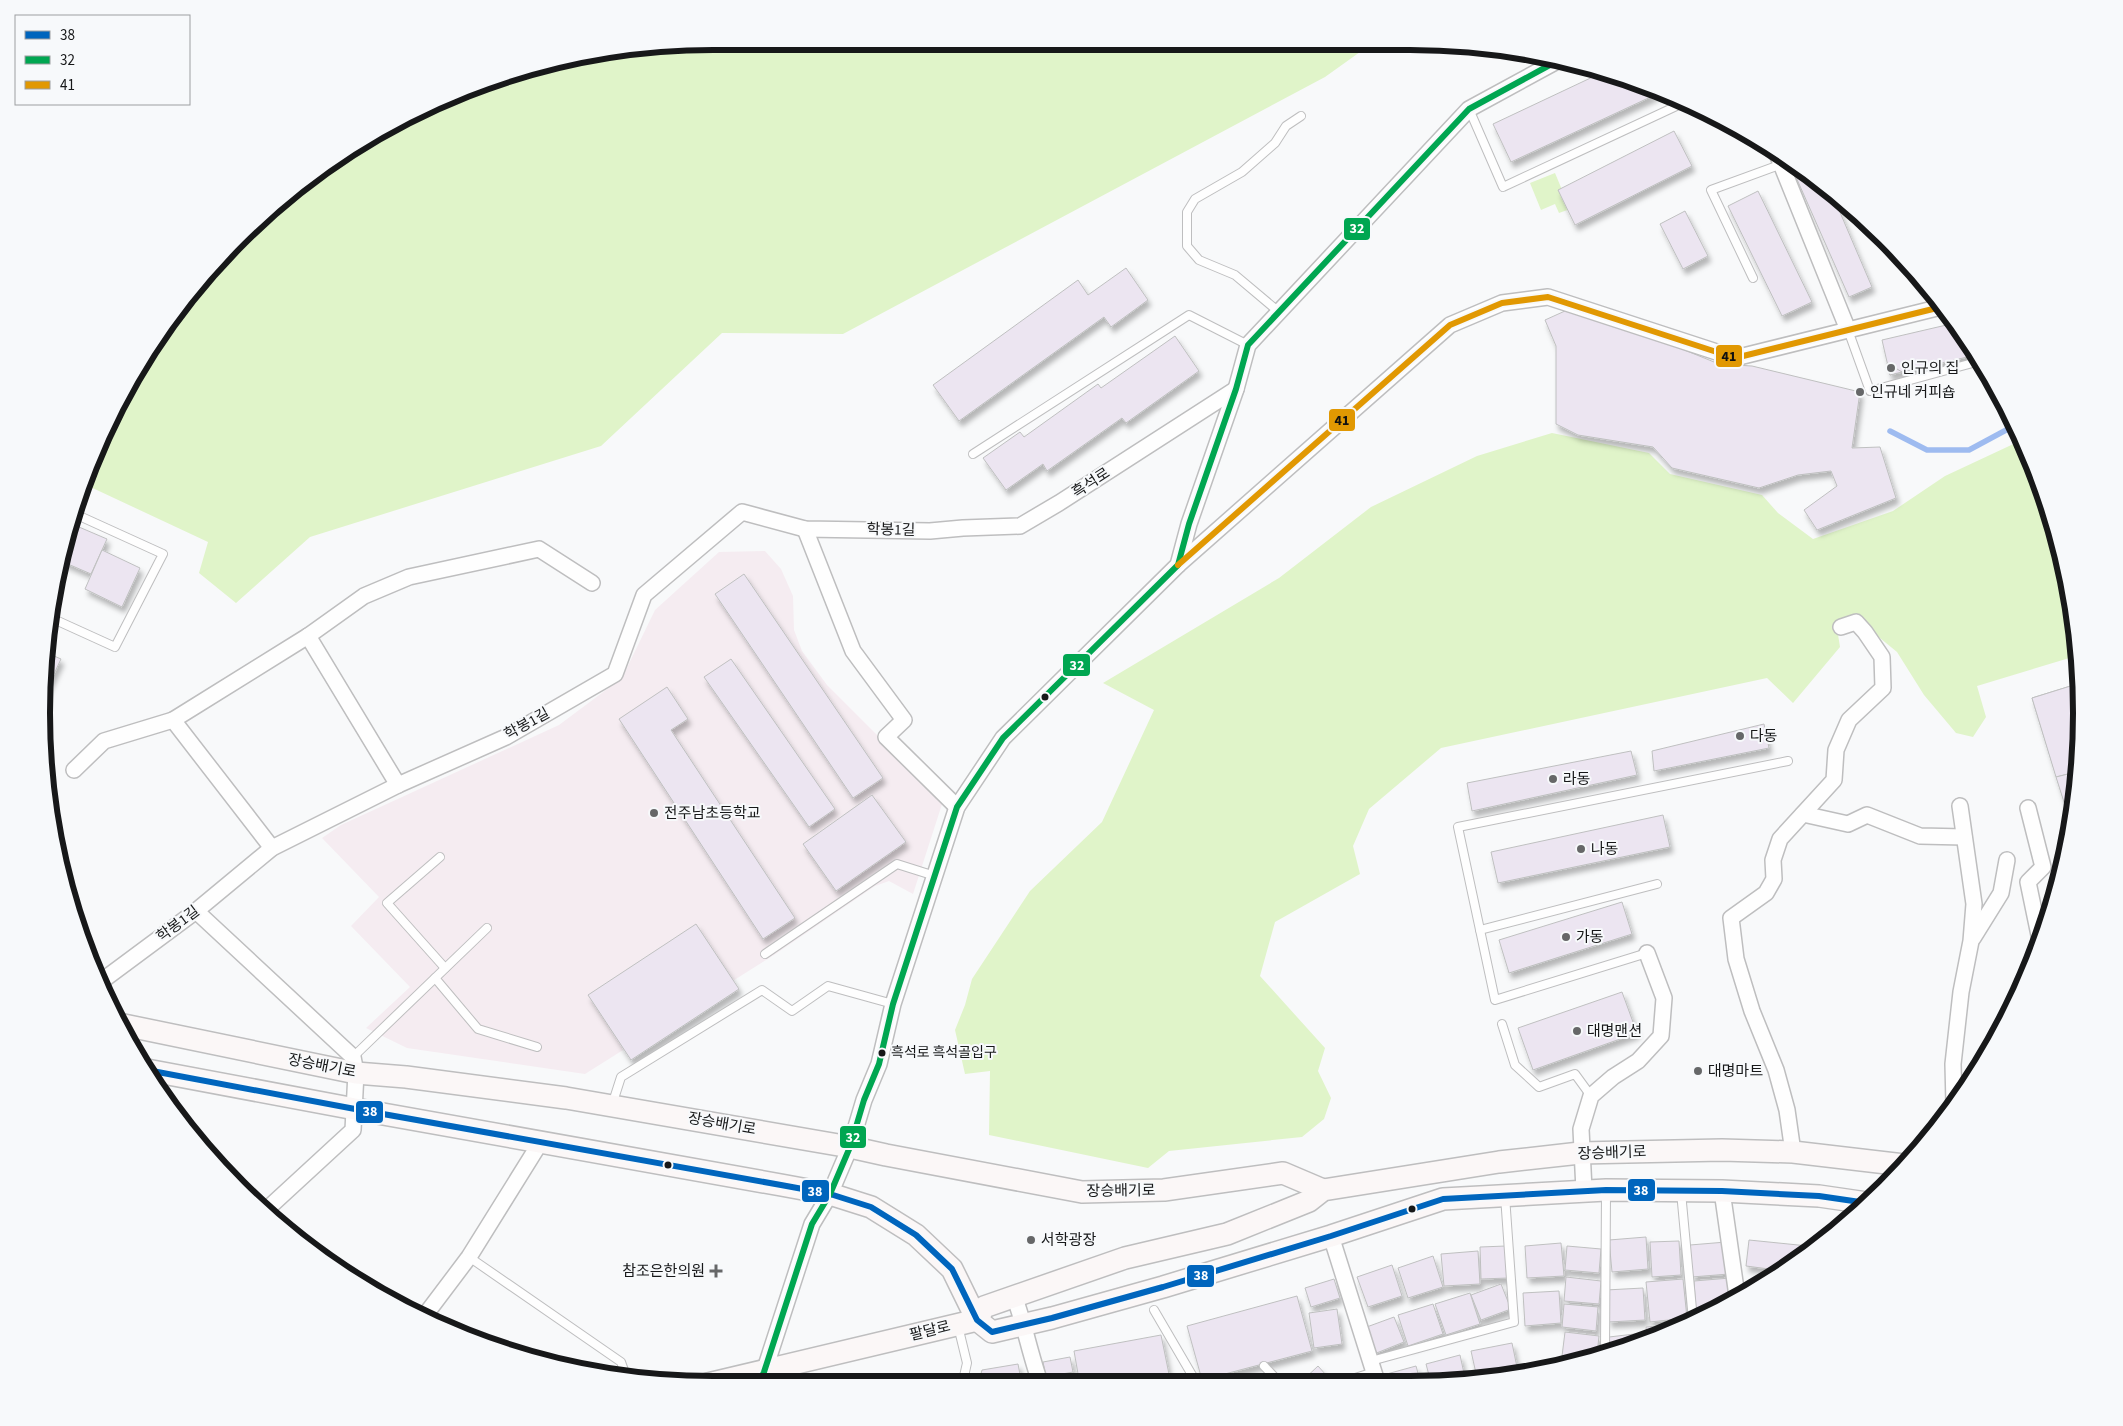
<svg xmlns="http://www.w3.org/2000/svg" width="2123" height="1426" font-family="'Source Sans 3','Noto Sans KR',sans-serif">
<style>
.education{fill:#f5ecf1}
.green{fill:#e0f4c9}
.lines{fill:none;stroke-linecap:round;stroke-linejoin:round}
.stream{stroke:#9ebbf0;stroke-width:5.5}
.building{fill:#ece5f1;stroke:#bfc0c0;filter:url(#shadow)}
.lane-casing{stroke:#bebebf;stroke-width:10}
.street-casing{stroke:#bebebf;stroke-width:18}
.secondary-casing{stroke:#bebebf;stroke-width:24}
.lane{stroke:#fefefe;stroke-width:8}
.street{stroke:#fefefe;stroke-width:15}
.secondary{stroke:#fbf7f7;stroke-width:21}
.bus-1-casing{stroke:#f7f9fb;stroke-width:10}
.bus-2-casing{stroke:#f7f9fb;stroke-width:10}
.bus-3-casing{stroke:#f7f9fb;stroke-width:10}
.bus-1{stroke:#0065bd;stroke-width:6}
.bus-2{stroke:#00a651;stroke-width:6}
.bus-3{stroke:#e19802;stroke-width:6}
.poi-dot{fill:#666768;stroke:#f7f9fb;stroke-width:2}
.bus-dot{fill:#171819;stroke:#f7f9fb;stroke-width:2}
.labels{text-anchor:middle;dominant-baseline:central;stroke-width:4;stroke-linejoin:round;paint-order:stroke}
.bus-label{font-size:14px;fill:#171819;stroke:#f7f9fb;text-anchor:start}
.poi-label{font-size:15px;fill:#171819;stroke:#f7f9fb;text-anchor:start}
.street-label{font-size:15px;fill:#171819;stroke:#f7f9fb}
.rim{fill:none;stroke:#171819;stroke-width:6}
.line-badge{stroke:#f7f9fb;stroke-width:2}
.badge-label{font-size:14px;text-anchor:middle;font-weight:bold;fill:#fff}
.pale-badge-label{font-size:14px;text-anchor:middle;font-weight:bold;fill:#111}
</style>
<defs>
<filter id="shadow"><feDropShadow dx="3" dy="5.5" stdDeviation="2.5" flood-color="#0004"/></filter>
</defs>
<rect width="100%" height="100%" fill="#f8f9fa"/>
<path class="education" d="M765,551L781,569L793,596L794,630L802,651L827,685L943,801L913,894L889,881L875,886L774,955L585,1074L407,1048L366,1028L410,987L351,926L379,897L322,838L341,825L559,725L622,678L655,610L719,552Z"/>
<g class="green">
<path d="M1374,42L1325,77L843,334L722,333L601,446L310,537L236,603L199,573L208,542L84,484L92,456L180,304L238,238L340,155L497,77L625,47Z"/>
<path d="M1555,173L1570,209L1559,213L1555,204L1541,210L1530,183Z"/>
<path d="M1552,433L1649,453L1670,474L1762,495L1778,513L1813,539L1893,511L1945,476L2022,440L2031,456L2069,582L2076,656L1977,686L1986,717L1973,737L1956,733L1924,695L1897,652L1858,620L1836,622L1840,647L1793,703L1767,678L1441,748L1369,809L1353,846L1360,874L1275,922L1260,976L1325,1048L1318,1071L1331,1098L1324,1119L1302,1137L1169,1151L1148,1168L989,1135L990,1071L965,1074L955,1030L965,1005L972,979L1030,891L1102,822L1154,710L1103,683L1279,578L1371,507L1477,456Z"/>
</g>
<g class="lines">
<path class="stream" d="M1890,431L1927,450H1969L2008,429"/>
</g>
<g class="building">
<path d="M1599,74L1657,94L1511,162L1493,124Z"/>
<path d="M1674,131L1692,166L1575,225L1558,190Z"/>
<path d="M1797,166L1819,180L1830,189L1872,287L1849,297L1792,168Z"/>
<path d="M1758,191L1812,302L1782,316L1728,206Z"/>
<path d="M1685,211L1708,256L1683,269L1660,224Z"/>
<path d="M1126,268L1148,300L1111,327L1104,317L959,421L933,385L1078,280L1088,295Z"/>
<path d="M1914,273L1925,287L1921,289Z"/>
<path d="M1576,306L1719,364L1752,366L1860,392L1852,448L1880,447L1896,498L1817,530L1804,510L1837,486L1831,471L1798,475L1759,488L1672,468L1653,447L1578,435L1556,424V346L1545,320Z"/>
<path d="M1955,323L1968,340L1976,355L1890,375L1882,340Z"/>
<path d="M1175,336L1199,371L1126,423L1122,418L1047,471L1043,464L1006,490L983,458L1020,432L1024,437L1098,384L1101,388Z"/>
<path d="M1887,363L1902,372L1890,375Z"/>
<path d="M72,524L107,539L91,574L61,561Z"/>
<path d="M102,550L140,568L122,607L85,589Z"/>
<path d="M744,574L883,778L853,798L715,594Z"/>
<path d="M45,652L61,659L45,693L43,669Z"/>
<path d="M731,659L835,809L809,827L704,677Z"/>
<path d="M2077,684L2082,713L2071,824L2032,698Z"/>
<path d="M2077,684L2082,713L2076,772L2056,777L2032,698Z"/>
<path d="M667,687L688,719L671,730L795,918L763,939L619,719Z"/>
<path d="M1764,724L1769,748L1654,771L1652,751Z"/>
<path d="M1631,751L1637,775L1472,811L1467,783Z"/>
<path d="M2076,772L2071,824L2056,777Z"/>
<path d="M872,795L906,842L836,891L803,844Z"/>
<path d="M1663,815L1670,847L1498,883L1491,852Z"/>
<path d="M2056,886L2052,898L2049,888Z"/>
<path d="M1622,902L1632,934L1509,973L1499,940Z"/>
<path d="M696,924L739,989L631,1060L588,995Z"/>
<path d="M1622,992L1637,1033L1533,1070L1518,1028Z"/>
<path d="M1646,1237L1648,1269L1612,1272L1609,1240Z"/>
<path d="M1749,1240L1808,1246L1807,1252L1784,1271L1746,1266Z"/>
<path d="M1679,1241L1681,1275L1652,1277L1650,1242Z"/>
<path d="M1726,1242L1729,1274L1692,1277L1690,1245Z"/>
<path d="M1561,1243L1564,1276L1527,1278L1525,1246Z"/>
<path d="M1506,1246L1508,1278L1481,1279L1480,1247Z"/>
<path d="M1567,1246L1601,1249L1599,1273L1565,1270Z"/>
<path d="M1478,1251L1480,1284L1444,1286L1441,1254Z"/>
<path d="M1433,1256L1443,1287L1408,1298L1398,1268Z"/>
<path d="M1392,1265L1402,1296L1368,1307L1357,1277Z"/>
<path d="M1566,1277L1601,1281L1599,1304L1564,1301Z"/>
<path d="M1730,1278L1732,1299L1707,1312L1696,1313L1694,1281Z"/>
<path d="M1334,1279L1340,1298L1311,1307L1305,1288Z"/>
<path d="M1683,1279L1687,1318L1650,1322L1646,1282Z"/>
<path d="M1501,1284L1511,1309L1481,1320L1471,1295Z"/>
<path d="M1643,1288L1645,1320L1609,1322L1606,1290Z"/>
<path d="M1559,1291L1561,1323L1525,1326L1523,1293Z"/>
<path d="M1470,1293L1480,1324L1446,1335L1435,1304Z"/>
<path d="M1297,1296L1312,1351L1202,1380L1187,1326Z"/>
<path d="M1433,1304L1443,1334L1408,1346L1398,1315Z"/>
<path d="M1564,1304L1598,1307L1596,1331L1562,1327Z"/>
<path d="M1337,1309L1342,1344L1314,1348L1309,1313Z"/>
<path d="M1394,1317L1404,1342L1374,1354L1364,1328Z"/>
<path d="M1683,1324L1667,1334L1647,1340L1646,1327Z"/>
<path d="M1565,1332L1599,1336L1597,1355L1587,1358L1562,1356Z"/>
<path d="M1643,1333L1644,1341L1611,1351L1609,1337Z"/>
<path d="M1161,1335L1171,1384L1080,1385L1074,1351Z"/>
<path d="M1512,1343L1518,1372L1477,1378L1471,1351Z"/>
<path d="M1460,1355L1465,1378L1431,1383L1426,1364Z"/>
<path d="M1070,1357L1073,1372L1046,1377L1043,1362Z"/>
<path d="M1018,1364L1022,1385H978L982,1370Z"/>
<path d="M1318,1366L1335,1385H1303L1301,1382Z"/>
<path d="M1416,1366L1421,1384L1386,1385L1383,1375Z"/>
<path d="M1257,1376L1265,1385H1246Z"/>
<path d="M953,1378L951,1385H920Z"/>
</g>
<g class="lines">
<defs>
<g id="lane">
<path d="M1469,109L1503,187L1683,103"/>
<path d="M1753,278L1711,190L1782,164"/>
<path d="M1279,312L1235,275L1199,260L1187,246V212L1195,199L1242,172L1275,143L1286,126L1301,116"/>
<path d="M1848,330L1870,391L1980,361"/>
<path d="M973,454L1189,315L1248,345"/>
<path d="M49,617L115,647L163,554L75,514"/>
<path d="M440,857L387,903L445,968"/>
<path d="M1480,930L1657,884"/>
<path d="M1647,953L1495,1000L1458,827L1788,761"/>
<path d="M765,954L897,864L935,876"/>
<path d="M435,978L478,1029L537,1047"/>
<path d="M1502,1024L1515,1065L1539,1087L1575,1074L1591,1096"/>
<path d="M353,1057L487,928"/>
<path d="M612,1105L621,1077L762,990L792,1011L828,986L893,1004"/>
<path d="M1681,1192L1693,1320"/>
<path d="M469,1257L621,1362L626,1376"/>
<path d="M1154,1310L1192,1375L1201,1385"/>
<path d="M958,1326L967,1363L962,1385"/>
<path d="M1605,1352L1606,1192"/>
<path d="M1371,1361L1514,1322L1505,1196"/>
<path d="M1264,1366L1282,1385"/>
<path d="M1352,1379L1374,1372"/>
</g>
<g id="street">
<path d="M1777,154L1848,330"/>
<path d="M805,529L853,651L904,720L886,737L957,807"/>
<path d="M1178,565L1450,325L1502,303L1548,297L1735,358L1941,307"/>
<path d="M308,636L398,785"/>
<path d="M173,720L308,636L364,596L409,577L539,549L592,583"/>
<path d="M74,770L104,741L173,720L272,848"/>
<path d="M2028,808L2043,867L2028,882L2040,940"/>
<path d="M1803,814L1848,824L1867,815L1920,836L1964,837"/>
<path d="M196,911L353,1057L356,1073L353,1130L265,1211"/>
<path d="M1973,938L2001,893L2007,860"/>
<path d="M99,983L196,911L272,848L398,785L506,737L615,674L644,595L742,512L805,529L930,531L963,528L1020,526L1059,503L1236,389"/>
<path d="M1954,1104L1953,1064L1961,992L1971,941L1974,904L1960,806"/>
<path d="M1793,1152L1787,1110L1776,1070L1752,1011L1736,959L1731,918L1766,893L1774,879L1773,860L1780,839L1834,780L1836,750L1849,720L1883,688L1882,657L1865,632L1856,622L1841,627"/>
<path d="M1584,1190L1581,1129L1591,1096L1613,1077L1638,1061L1661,1036L1664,998L1647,953"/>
<path d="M1722,1191L1737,1296"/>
<path d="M1331,1236L1378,1385"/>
<path d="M1014,1296C1025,1325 1030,1355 1041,1385"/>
<path d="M423,1318L469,1257L540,1143"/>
<path d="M758,1385L764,1372L812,1224L830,1194L850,1147L864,1100L879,1064L893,1004L957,807L1003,738L1178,565L1189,524L1236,389L1248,345L1469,109L1559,60"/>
</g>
<g id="secondary">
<path d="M119,1024L356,1073L406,1077L566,1098L850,1147L886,1155L1082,1192L1164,1190L1283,1173L1323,1190"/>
<path d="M147,1070L355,1109L781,1185L830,1194L871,1207L916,1235L952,1269L977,1320L992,1332L1052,1318L1163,1287L1331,1236L1443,1199L1606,1190L1722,1191L1819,1196L1867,1203"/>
<path d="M977,1320L984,1307L1125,1258L1227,1234L1309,1201L1323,1190L1499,1162L1580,1153L1722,1150L1793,1152L1904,1165"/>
<path d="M708,1384L977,1320"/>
</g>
</defs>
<use href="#lane" class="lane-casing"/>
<use href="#street" class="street-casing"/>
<use href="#secondary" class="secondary-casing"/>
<use href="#lane" class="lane"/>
<use href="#street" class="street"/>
<use href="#secondary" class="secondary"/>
<defs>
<path id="bus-1" d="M147,1070L355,1109L781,1185L830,1194L871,1207L916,1235L952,1269L977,1320L992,1332L1052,1318L1163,1287L1331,1236L1443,1199L1606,1190L1722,1191L1819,1196L1867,1203"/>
<path id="bus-2" d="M758,1385L764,1372L812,1224L830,1194L850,1147L864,1100L879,1064L893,1004L957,807L1003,738L1178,565L1189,524L1236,389L1248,345L1469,109L1559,60"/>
<path id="bus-3" d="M1178,565L1450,325L1502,303L1548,297L1735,358L1941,307"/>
</defs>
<use href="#bus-1" class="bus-1-casing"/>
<use href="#bus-2" class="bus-2-casing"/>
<use href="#bus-3" class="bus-3-casing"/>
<use href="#bus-1" class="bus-1"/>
<use href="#bus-2" class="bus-2"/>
<use href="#bus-3" class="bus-3"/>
</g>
<g class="poi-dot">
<circle cx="1891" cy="368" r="5"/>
<circle cx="1860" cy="392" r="5"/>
<circle cx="1740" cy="736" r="5"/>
<circle cx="1553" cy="779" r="5"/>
<circle cx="654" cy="813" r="5"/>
<circle cx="1581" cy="849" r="5"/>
<circle cx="1566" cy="937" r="5"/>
<circle cx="1577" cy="1031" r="5"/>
<circle cx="1698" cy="1071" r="5"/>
<circle cx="1031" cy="1240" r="5"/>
<path d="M713.5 1263.5h5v5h5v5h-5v5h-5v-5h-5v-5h5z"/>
</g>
<g class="bus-dot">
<circle cx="1045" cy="697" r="4.5"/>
<circle cx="882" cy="1053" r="4.5"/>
<circle cx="668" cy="1165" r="4.5"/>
<circle cx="1412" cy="1209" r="4.5"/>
</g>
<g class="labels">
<g class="bus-label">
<text x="891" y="1053">흑석로 흑석골입구</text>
</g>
<g class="poi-label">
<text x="1901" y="368">인규의 집</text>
<text x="1870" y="392">인규네 커피숍</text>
<text x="1750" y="736">다동</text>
<text x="1563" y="779">라동</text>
<text x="664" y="813">전주남초등학교</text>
<text x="1591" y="849">나동</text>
<text x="1576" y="937">가동</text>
<text x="1587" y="1031">대명맨션</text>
<text x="1708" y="1071">대명마트</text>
<text x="1041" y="1240">서학광장</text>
<text x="705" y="1271" text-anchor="end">참조은한의원</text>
</g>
<g class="street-label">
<text transform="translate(1091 483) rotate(-33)">흑석로</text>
<text transform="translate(891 530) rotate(1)">학봉1길</text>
<text transform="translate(527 724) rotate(-29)">학봉1길</text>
<text transform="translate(178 924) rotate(-37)">학봉1길</text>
<text transform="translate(322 1066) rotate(11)">장승배기로</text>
<text transform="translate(722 1124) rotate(10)">장승배기로</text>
<text transform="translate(1612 1153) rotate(-2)">장승배기로</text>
<text transform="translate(1121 1191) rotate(-1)">장승배기로</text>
<text transform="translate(930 1331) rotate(-14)">팔달로</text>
</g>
</g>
<path d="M0 0H2123V1426H0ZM713 50H1410A663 663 0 0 1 2073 713V713A663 663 0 0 1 1410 1376H713A663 663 0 0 1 50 713V713A663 663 0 0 1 713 50Z" fill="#f7f9fb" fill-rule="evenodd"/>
<path class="rim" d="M713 50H1410A663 663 0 0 1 2073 713V713A663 663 0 0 1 1410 1376H713A663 663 0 0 1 50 713V713A663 663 0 0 1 713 50Z"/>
<g class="line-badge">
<rect x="1343" y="217" width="28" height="24" rx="5" fill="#00a651"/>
<rect x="1715" y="344" width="28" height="24" rx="5" fill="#e19802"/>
<rect x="1328" y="408" width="28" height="24" rx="5" fill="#e19802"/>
<rect x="1062" y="653" width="29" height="24" rx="5" fill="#00a651"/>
<rect x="355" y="1100" width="29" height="24" rx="5" fill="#0065bd"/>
<rect x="839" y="1125" width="28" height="24" rx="5" fill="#00a651"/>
<rect x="1627" y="1178" width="29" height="24" rx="5" fill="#0065bd"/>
<rect x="801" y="1179" width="29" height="24" rx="5" fill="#0065bd"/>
<rect x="1186" y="1264" width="29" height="24" rx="5" fill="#0065bd"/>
</g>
<g class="badge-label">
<text x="1357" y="233">32</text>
<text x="1077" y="670">32</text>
<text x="370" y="1116">38</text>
<text x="853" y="1142">32</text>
<text x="1641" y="1195">38</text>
<text x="815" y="1196">38</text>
<text x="1201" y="1280">38</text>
</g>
<g class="pale-badge-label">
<text x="1729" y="361">41</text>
<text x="1342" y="425">41</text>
</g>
<rect x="15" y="15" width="175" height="90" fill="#f7f9fb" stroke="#9d9fa1"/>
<rect x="25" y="31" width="25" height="8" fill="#0065bd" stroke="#9d9fa1"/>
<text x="60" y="40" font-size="15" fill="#171819">38</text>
<rect x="25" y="56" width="25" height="8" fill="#00a651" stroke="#9d9fa1"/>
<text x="60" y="65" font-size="15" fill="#171819">32</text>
<rect x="25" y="81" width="25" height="8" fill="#e19802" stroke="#9d9fa1"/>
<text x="60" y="90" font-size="15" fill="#171819">41</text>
</svg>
